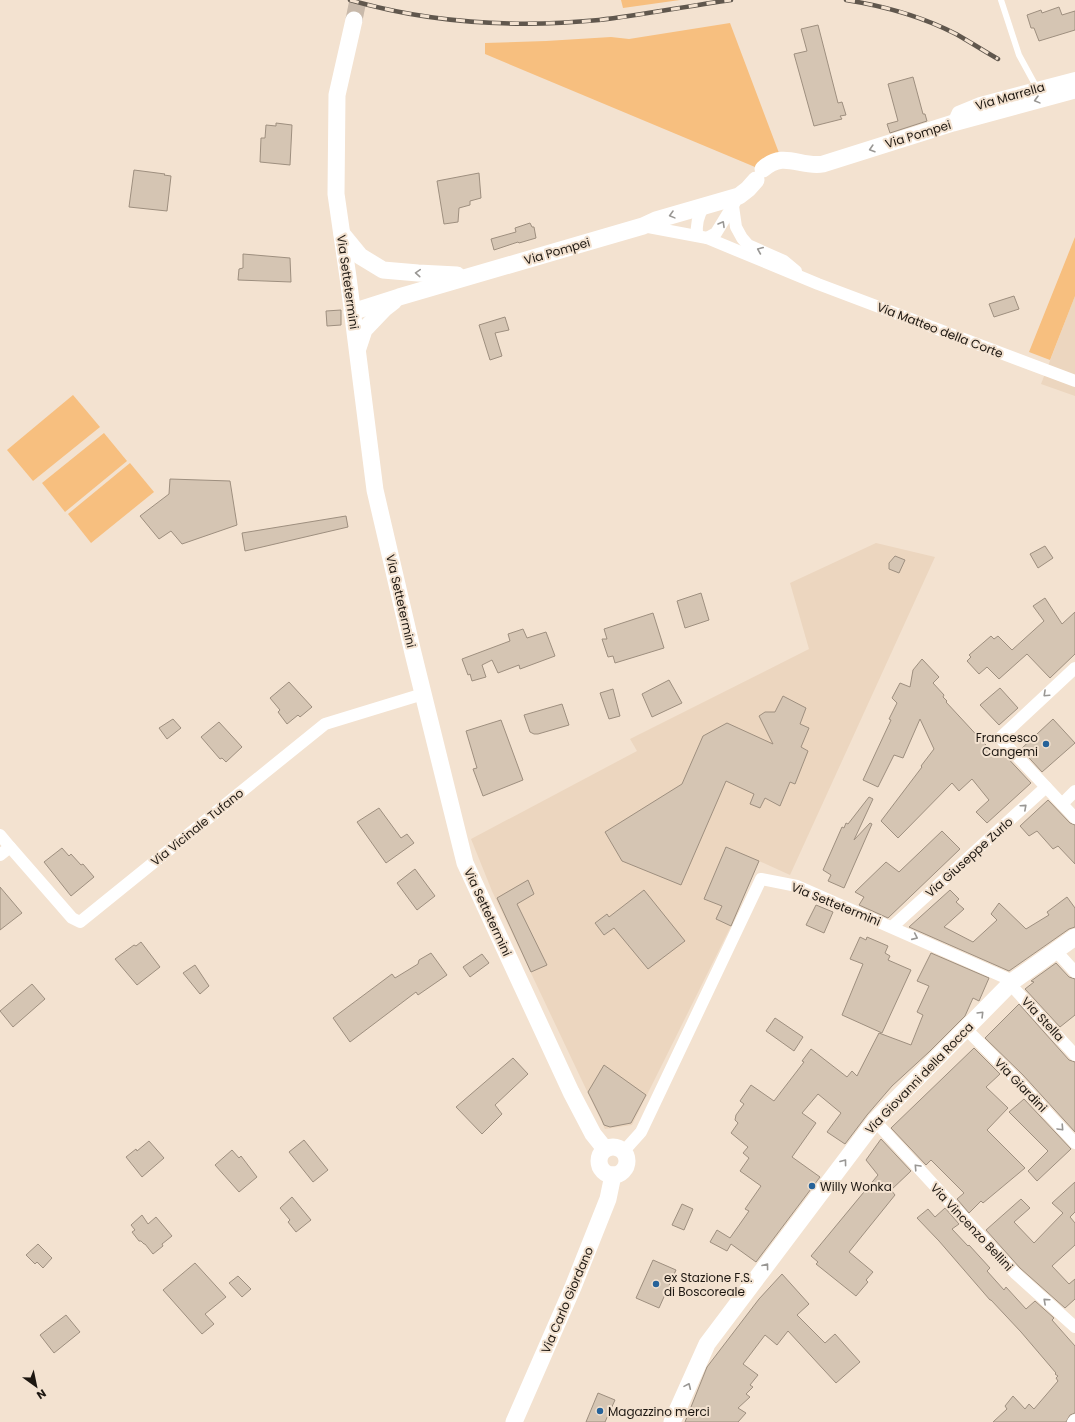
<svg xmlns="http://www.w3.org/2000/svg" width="1075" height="1422" font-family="Poppins,sans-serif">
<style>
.built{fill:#ecd6bf}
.green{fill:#f7bf7f}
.building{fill:#d5c5b3;stroke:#9e8f7f}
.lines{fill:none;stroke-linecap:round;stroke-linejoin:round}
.secondary-tunnel{stroke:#c8b9aa;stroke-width:17;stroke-dasharray:17 8;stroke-linecap:butt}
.lane{stroke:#fff;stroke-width:6}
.street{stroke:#fff;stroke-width:12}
.secondary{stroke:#fff;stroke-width:17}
.rail-casing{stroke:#60574d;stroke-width:4.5}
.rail{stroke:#f3e2d0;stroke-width:3;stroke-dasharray:9;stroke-linecap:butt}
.oneway{stroke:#999794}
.poi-dot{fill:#266299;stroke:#f3e2d0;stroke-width:1.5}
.labels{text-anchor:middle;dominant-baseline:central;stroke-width:4;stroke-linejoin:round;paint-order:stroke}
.street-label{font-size:12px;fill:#1d1711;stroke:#f3e2d0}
.poi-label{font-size:12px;fill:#1d1711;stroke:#f3e2d0;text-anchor:start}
</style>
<rect width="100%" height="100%" fill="#f3e2d0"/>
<g class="built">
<path d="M1075,296V396L1041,384Z"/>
<path d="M876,543L935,557L790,875L759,861L731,926L632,1125L605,1129L492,891L471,839L637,751L630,739L809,649L790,583Z"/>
</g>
<g class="green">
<path d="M621,0H680L623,8Z"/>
<path d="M730,23L779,153L755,167L485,54V43L546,41L611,37L629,39Z"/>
<path d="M1075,237V296L1050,360L1029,352Z"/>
<path d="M73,395L100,427L33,481L7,450Z"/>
<path d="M104,433L127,461L65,512L42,483Z"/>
<path d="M130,463L154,492L91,543L68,514Z"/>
</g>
<g class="building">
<path d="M1059,7L1062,15L1075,11V30L1039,41L1034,28H1031L1027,15L1041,10L1042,13Z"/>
<path d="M818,25L838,103L842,102L846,115L840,116L842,119L814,126L794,54L807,51L801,29Z"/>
<path d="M913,77L923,114H925L927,121L890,133L887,124L898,121L888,84Z"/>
<path d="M276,123L292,125L290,165L260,162L261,138H265L266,125L276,126Z"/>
<path d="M134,170L165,174L164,175L171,176L167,211L129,207Z"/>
<path d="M479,173L481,198L470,201V205L459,208L458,222L444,224L437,181Z"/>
<path d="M530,223L532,227H534L536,238L519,243L518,242L494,250L491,239L516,232L515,228Z"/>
<path d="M243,254L290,258L291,282L238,280L239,269L243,268Z"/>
<path d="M1014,296L1019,309L994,317L989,304Z"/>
<path d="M341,310V325L327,326L326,311Z"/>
<path d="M505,317L509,330L495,333L502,356L490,360L479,325Z"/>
<path d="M170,479L230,481L237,525L182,544L171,531L159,539L140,516L169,494Z"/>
<path d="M346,516L348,527L245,551L242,533Z"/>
<path d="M1045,546L1053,558L1038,568L1030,554Z"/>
<path d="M895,556L905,560L899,573L889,569V563Z"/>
<path d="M701,593L709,620L685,628L677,601Z"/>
<path d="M1045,598L1062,624L1075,612V654L1050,678L1027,654L999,679L987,667L979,674L967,661L971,657L969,655L991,636L994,639L998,636L1012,650L1044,621L1033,606Z"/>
<path d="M653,613L664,648L615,663L613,656L608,657L602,639H607L604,629Z"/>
<path d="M523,629L527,638L546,632L555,656L520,669L519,665L498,673L492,660L482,665L486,677L472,681L470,674L468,675L462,659L510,641L508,634Z"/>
<path d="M922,659L939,677L933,683L944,695L943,697L947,701L946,702L997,757L1002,752L1031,783L987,823L976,812L989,800L972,779L959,791L952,783L898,838L881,821L922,767L921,766L934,749L920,719L903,758L894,755L878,787L863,780L891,720L889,719L897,703L892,698L900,683L910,687L913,670Z"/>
<path d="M669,680L682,703L652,717L642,694Z"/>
<path d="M289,682L312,707L300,717L298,715L287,724L278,712L280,710L270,698Z"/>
<path d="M1000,688L1018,708L999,725L980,705Z"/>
<path d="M613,689L620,716L609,719L600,693Z"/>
<path d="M783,696L806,708L800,724L809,728L801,747L808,751L795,784L790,782L780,806L765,798L760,808L750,804L754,794L726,781L681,885L622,861L605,832L682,784L703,736L727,723L773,744L759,716L765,712H775Z"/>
<path d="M562,704L569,725L538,734H534L530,732L524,715Z"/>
<path d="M173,719L181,728L167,739L159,728Z"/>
<path d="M1053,719L1075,743L1042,772L1021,749Z"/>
<path d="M501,720L523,780L483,796L473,769L477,768L466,731Z"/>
<path d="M219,722L242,747L226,762L222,758L220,759L201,737Z"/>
<path d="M869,797L873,799L854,840L870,823L872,824L844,888L828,881L831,875L823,870L842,827L844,828L846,823L848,824Z"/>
<path d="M1048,800L1070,823L1075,825V864L1058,846L1053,849L1037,831L1029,836L1020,826Z"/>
<path d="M379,808L401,838L407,834L414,843L386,863L357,822Z"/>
<path d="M942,831L960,849L888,918L859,905L864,897L855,892L886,862L899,872Z"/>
<path d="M726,847L759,861L731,926L716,919L722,906L704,899Z"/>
<path d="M62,848L69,856L71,854L81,865L83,864L94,877L71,896L44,862Z"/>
<path d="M415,869L435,896L417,910L397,883Z"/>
<path d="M528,880L534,894L517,904L547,965L531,972L497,898Z"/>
<path d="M0,887L22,913L0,930Z"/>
<path d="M644,890L685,941L648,969L614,928L604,935L595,923L607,914L609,917Z"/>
<path d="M950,890L959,899L956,902L964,909L944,927L973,942L997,920L991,914L999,903L1026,929L1049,915L1047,912L1067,897L1075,908V927L1069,929L1009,971L909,927Z"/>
<path d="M816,905L833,912L824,933L806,925Z"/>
<path d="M860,937L866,940L867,937L888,946L885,953L890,956L888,960L911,970L882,1033L842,1015L863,964L850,959Z"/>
<path d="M141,942L160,967L137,985L115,959L134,945L136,946Z"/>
<path d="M431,953L447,975L418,995L416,992L350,1042L333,1018L392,974L395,978L418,964L419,960Z"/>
<path d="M931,953L989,978L979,1001L973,998L965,1016L929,1052L892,1086L867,1115L845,1144L827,1132L841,1113L818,1094L802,1113L816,1123L792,1157L820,1177L756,1262L731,1244L727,1251L710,1242L717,1230L730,1238L749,1211L745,1209L761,1186L740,1171L749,1158L743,1153L748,1147L731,1133L738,1123L735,1120L736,1115L744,1104L740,1101L751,1085L774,1101L804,1062L802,1061L811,1049L847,1077L852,1071L857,1076L879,1033L911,1045L923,1015L917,1012L929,986L917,981Z"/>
<path d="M482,954L489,963L470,977L463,967Z"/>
<path d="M1056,963L1069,977L1075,979V1015L1060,1027L1025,989L1034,982L1031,981Z"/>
<path d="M195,965L209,986L200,994L183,973Z"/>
<path d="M32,984L45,999L13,1027L0,1011Z"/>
<path d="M1019,1004L1069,1060L1075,1062V1132L1023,1075L985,1038Z"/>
<path d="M775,1018L803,1037L794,1051L766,1031Z"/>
<path d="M974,1048L1000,1074L986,1087L1008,1108L987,1130L1025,1168L983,1203L981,1201L969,1213L957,1199L964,1193L931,1160L926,1165L891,1128Z"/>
<path d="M513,1058L528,1074L495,1105L502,1114L482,1134L456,1107Z"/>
<path d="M604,1065L646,1095L631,1123L610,1127L604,1125L601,1118L588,1092Z"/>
<path d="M1024,1099L1071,1149L1037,1181L1028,1171L1048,1151L1009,1112Z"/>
<path d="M881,1139L911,1171L891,1190L895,1195L849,1252L873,1272L866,1280L868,1282L856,1296L816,1264L818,1262L811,1256L878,1175L866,1160Z"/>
<path d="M304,1140L328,1170L313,1182L289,1152Z"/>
<path d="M149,1141L164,1158L142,1177L126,1157L136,1149L137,1151Z"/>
<path d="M232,1150L239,1158L241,1156L257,1177L239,1192L215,1165Z"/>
<path d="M1075,1182V1212L1070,1217L1075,1223V1245L1052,1266L1069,1284L1075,1279V1299L1065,1308L1020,1268L986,1230L1021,1199L1030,1208L1014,1222L1034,1243L1063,1213L1052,1203Z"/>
<path d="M292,1197L311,1220L296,1232L288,1222L290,1220L280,1208Z"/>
<path d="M682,1204L693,1209L684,1230L672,1225Z"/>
<path d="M945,1208L959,1224L952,1229L968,1246L969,1245L990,1268L987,1271L1004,1290L1006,1287L1026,1309L1035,1301L1054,1318L1052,1320L1075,1346V1413L1070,1415L1066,1422H993L1007,1409L1005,1406L1013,1396L1025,1409L1029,1404L1034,1409L1058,1381L1056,1378L1058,1376L1055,1374L1056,1373L1021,1332L991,1300H990L939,1241L917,1218L928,1209L935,1217Z"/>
<path d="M142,1215L148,1224L156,1217L172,1236L162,1244L163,1246L153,1254L145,1244H144L141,1241H139L132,1232L135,1230L131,1225Z"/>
<path d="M38,1244L52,1258L43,1268L37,1262L35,1264L26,1255Z"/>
<path d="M653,1260L676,1270L659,1308L636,1298Z"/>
<path d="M195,1263L226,1297L205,1314L214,1324L202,1334L163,1290Z"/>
<path d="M782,1274L809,1304L797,1315L825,1343L835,1334L860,1362L836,1383L788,1331L777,1345L765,1335L743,1364L758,1375L750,1385L753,1387L746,1394L750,1397L738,1408L746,1413L738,1422H685L707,1367L759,1299Z"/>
<path d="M238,1276L251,1289L242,1297L229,1283Z"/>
<path d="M66,1315L80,1332L54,1353L40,1335Z"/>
<path d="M598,1393L615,1400L605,1422H586Z"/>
</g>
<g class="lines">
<path class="secondary-tunnel" d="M354,20L358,0"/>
<path class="lane" d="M1001,0L1019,55L1037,88"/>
<g class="street">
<path d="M953,123L958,112L980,103L1075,78"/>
<path d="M733,206L736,227L742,238L748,245L784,261L796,271"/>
<path d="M643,226L707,238L818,284L1075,381"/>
<path d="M697,236C696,224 698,217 703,207"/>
<path d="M707,238L716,233L735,202"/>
<path d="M1075,668L1000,738L1075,818"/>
<path d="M1062,804L1075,791"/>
<path d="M0,835L10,847"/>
<path d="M0,855L10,847L72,918L80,922L325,724L423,694"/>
<path d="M892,927L1046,787"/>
<path d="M1056,951L1075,972"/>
<path d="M1010,984L1075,1055"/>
<path d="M966,1029L1017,1080L1075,1143"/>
<path d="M875,1121L1015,1273L1075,1327"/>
<path d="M623,1152L641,1132L761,879L797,886L1013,981"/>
<path d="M1073,1422L1075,1420"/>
</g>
<g class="secondary">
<path d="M354,20L337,95L336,194L348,277L375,490L413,653L465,863L571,1092L593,1134L605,1149"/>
<path d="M763,169C784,150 800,168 823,164L953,123L1075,90"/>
<path d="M342,234L360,256L383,270L418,273L457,275"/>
<path d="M352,312L399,297L643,226L656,220L739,196L748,189L756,180"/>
<path d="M358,348L364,330L385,308L394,301"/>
<circle cx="613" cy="1161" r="14"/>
<path d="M514,1422L573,1287L608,1199L613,1175"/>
<path d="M672,1422L707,1344L875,1121L1013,981L1075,937"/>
</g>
<defs>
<g id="rail">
<path d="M350,0C430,23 516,28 599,20C643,15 687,6 731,0"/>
<path d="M846,0C884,6 921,16 956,34C970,42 984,51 998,59"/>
</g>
</defs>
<use href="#rail" class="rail-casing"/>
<use href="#rail" class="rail"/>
</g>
<defs><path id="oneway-chevron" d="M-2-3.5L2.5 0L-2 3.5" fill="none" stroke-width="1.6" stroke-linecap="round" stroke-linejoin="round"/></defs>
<g class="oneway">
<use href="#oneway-chevron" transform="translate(1037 100) rotate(165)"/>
<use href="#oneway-chevron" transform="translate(872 149) rotate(163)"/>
<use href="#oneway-chevron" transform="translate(672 215) rotate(165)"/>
<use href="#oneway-chevron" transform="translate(722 224) rotate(-60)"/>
<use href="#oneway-chevron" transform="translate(760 250) rotate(-157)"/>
<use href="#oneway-chevron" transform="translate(418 273) rotate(-176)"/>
<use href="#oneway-chevron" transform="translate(1046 694) rotate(137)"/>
<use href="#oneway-chevron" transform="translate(1024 807) rotate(-42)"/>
<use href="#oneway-chevron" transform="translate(915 937) rotate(24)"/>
<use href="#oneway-chevron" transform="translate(981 1014) rotate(-45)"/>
<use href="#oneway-chevron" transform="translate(1061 1128) rotate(47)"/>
<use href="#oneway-chevron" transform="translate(844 1162) rotate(-53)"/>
<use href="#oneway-chevron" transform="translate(917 1167) rotate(-133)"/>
<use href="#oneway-chevron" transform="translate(766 1266) rotate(-53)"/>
<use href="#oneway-chevron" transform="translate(1046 1301) rotate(-138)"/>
<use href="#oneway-chevron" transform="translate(688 1386) rotate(-66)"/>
</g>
<g class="poi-dot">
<circle cx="1046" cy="744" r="4"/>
<circle cx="812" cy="1186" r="4"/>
<circle cx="656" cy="1284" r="4"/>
<circle cx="600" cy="1411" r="4"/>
</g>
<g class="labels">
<g class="street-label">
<text transform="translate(1010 96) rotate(-16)">Via Marrella</text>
<text transform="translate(918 134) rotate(-17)">Via Pompei</text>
<text transform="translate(557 251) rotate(-16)">Via Pompei</text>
<text transform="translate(348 282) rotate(82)">Via Settetermini</text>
<text transform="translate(940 330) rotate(21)">Via Matteo della Corte</text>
<text transform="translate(401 601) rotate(77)">Via Settetermini</text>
<text transform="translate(197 827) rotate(-39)">Via Vicinale Tufano</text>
<text transform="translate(969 857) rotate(-42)">Via Giuseppe Zurlo</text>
<text transform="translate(836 904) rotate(22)">Via Settetermini</text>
<text transform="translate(488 912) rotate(65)">Via Settetermini</text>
<text transform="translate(1043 1019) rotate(47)">Via Stella</text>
<text transform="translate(919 1078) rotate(-46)">Via Giovanni della Rocca</text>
<text transform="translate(1021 1085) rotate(46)">Via Giardini</text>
<text transform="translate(972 1227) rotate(47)">Via Vincenzo Bellini</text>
<text transform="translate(567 1300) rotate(-67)">Via Carlo Giordano</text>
</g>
<g class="poi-label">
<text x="1038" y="737" text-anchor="end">Francesco<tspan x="1038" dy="14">Cangemi</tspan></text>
<text x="820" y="1186">Willy Wonka</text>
<text x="664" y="1277">ex Stazione F.S.<tspan x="664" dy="14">di Boscoreale</tspan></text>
<text x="608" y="1411">Magazzino merci</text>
</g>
</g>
<g transform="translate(36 1386) rotate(147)" stroke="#f3e2d0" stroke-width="3" paint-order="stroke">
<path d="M0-3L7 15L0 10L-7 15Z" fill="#1d1711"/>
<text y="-6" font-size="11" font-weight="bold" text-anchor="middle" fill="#1d1711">N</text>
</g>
</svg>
